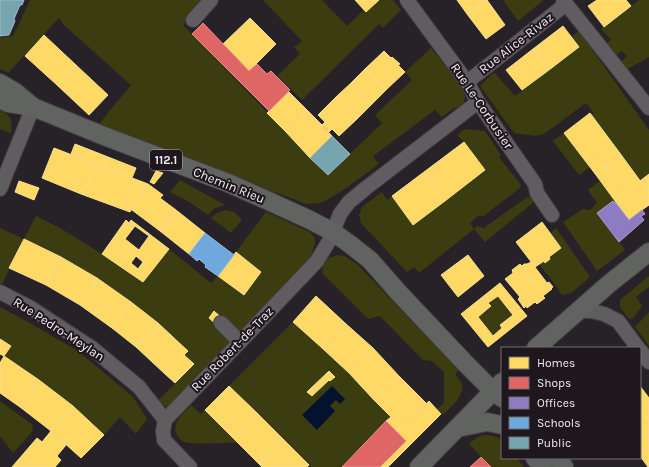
<svg xmlns="http://www.w3.org/2000/svg" width="649" height="467" font-family="Karla,sans-serif">
<style>
.green{fill:#3b3c0f}
.water{fill:#04132d}
.homes{fill:#ffd966;stroke:#fbdf90;fill-rule:evenodd}
.shops{fill:#e06666;stroke:#e58e90}
.offices{fill:#8e7cc3;stroke:#ac9ed1}
.schools{fill:#6fa8dc;stroke:#96bde3}
.public{fill:#76a5af;stroke:#9bbbc3}
.lines{fill:none;stroke-linecap:round;stroke-linejoin:round}
.minor-casing{stroke:#413d41;stroke-width:16}
.major-casing{stroke:#413d41;stroke-width:20}
.minor{stroke:#605d60;stroke-width:14}
.major{stroke:#616361;stroke-width:18}
.labels{text-anchor:middle;dominant-baseline:central;stroke-width:4;stroke-linejoin:round;paint-order:stroke}
.shield{fill:#1f171e;stroke:#b3adb2;stroke-width:1}
.shield-label{font-size:12px;font-weight:bold;fill:#f2edf2}
.street-label{font-size:13px;fill:#f2edf2;stroke:#1f171e}
</style>
<rect width="100%" height="100%" fill="#272227"/>
<g class="green">
<path d="M30,0H203L183,25L328,175L382,123L375,115L412,80L405,72L431,48L464,90C466,98 465,102 460,107L454,108L442,117L435,110L373,156L379,164L342,191L321,203L306,204L99,124L131,85L64,25L59,18L8,73L0,69V38L13,36Z"/>
<path d="M263,0H322L347,26L364,10L366,12L379,0H393L401,10L383,28L379,24L302,100L277,76L300,54L294,47L302,41Z"/>
<path d="M503,0H544L518,21Z"/>
<path d="M639,0H649V57L624,71L619,63L627,56L622,51L613,57L604,45L611,40L601,29Z"/>
<path d="M579,31L649,130V174L640,181L591,116L594,113L586,103L544,134L536,136L514,133L480,86L494,72L515,96L579,47L571,37Z"/>
<path d="M0,110C11,115 13,122 11,133L0,129Z"/>
<path d="M465,129L485,131L501,155L499,157L521,185L520,188L482,217L479,215L470,223L474,229L477,226L484,228L527,197L531,198L534,202L485,242L474,229L419,273L414,267L407,272L361,223L359,215L362,207L382,192L387,200L392,196L413,225L485,171L464,142L457,135Z"/>
<path d="M564,133L590,167L579,175L553,141Z"/>
<path d="M180,180L225,205L215,208L208,215L186,200L170,192Z"/>
<path d="M600,181L615,202L597,213L625,250L597,271L563,222L583,209L590,210L597,203L588,190Z"/>
<path d="M225,210L234,212L242,220L231,233L211,218L217,213Z"/>
<path d="M266,212L310,232C311,234 313,235 314,237C318,245 308,260 304,267L169,407L165,406L158,401L193,365L184,355L188,350L158,323L24,239L2,284H0V228L24,239L36,216L60,228L102,254L143,282L169,249L211,283L218,276L244,295L261,272L236,252Z"/>
<path d="M556,228L590,277L570,294L568,293L565,295L561,294L559,291L558,288L539,264L544,261L545,263L550,259L549,257L561,248L550,233Z"/>
<path d="M337,255L345,256L358,265L459,370L455,374C457,377 459,379 461,382C467,394 450,408 443,415L437,409L444,403V372L432,361L423,360L380,316L368,319L322,273L323,265L329,258Z"/>
<path d="M649,276V287L636,297L642,306L633,318L629,319L620,307V300Z"/>
<path d="M498,296L513,315L500,325L502,328L493,336L478,317L491,307L488,303Z"/>
<path d="M0,307L28,322L78,351L133,397L147,419L136,434L120,417L104,435L73,406L4,356L11,346L0,339Z"/>
<path d="M649,312V346L635,327Z"/>
<path d="M293,322L349,373L391,417L342,467H311L229,386Z"/>
<path d="M0,401L33,425L32,432L13,453L0,436Z"/>
<path d="M191,405L201,414L205,410L237,443C226,442 190,446 182,441C180,440 179,438 178,436C169,425 184,413 191,405Z"/>
<path d="M484,435C491,435 498,436 502,441V458H516L524,467H491L469,444L477,437Z"/>
</g>
<path class="water" d="M332,386L345,399L340,404L336,400L330,406L335,411L317,430L302,415Z"/>
<g class="homes">
<path d="M355,0H379L366,12Z"/>
<path d="M457,0H487L467,14Z"/>
<path d="M487,0L505,25L486,39L467,14Z"/>
<path d="M597,0H626L631,6L604,27L588,6Z"/>
<path d="M250,18L276,44L249,71L223,44Z"/>
<path d="M563,26L579,47L549,70L533,49Z"/>
<path d="M44,35L76,65L57,85L25,56Z"/>
<path d="M533,49L549,70L522,90L506,70Z"/>
<path d="M384,51L391,58L392,57L400,64L398,65L405,72L386,90L365,69Z"/>
<path d="M76,65L108,95L89,115L57,85Z"/>
<path d="M365,69L386,90L372,104L351,83Z"/>
<path d="M351,83L372,104L357,119L336,97Z"/>
<path d="M289,92L307,110L285,131L267,113Z"/>
<path d="M336,97L357,119L339,136L332,129L329,132L325,127L322,125L325,122L318,115Z"/>
<path d="M307,110L321,124L299,146L285,131Z"/>
<path d="M590,113L622,156L609,166L577,123Z"/>
<path d="M577,123L609,166L596,175L564,133Z"/>
<path d="M321,124L332,136L310,158L299,146Z"/>
<path d="M464,142L485,170L445,201L424,172Z"/>
<path d="M75,144L136,168L132,178L71,154Z"/>
<path d="M54,148L98,165L81,194L42,178Z"/>
<path d="M622,156L649,193V205L642,210L609,166Z"/>
<path d="M98,165L148,184L130,212L81,194Z"/>
<path d="M609,166L642,210L629,220L596,175Z"/>
<path d="M156,171L163,173L154,184L150,182Z"/>
<path d="M424,172L445,201L413,225L392,196Z"/>
<path d="M649,174V193L640,181Z"/>
<path d="M19,181L39,188L34,200L15,192Z"/>
<path d="M148,184L163,195L160,198L176,210L160,231L132,210Z"/>
<path d="M176,210L205,233L189,254L160,231Z"/>
<path d="M126,220L129,223L131,220L169,249L143,282L102,254ZM135,226L149,236L139,250L125,239ZM136,256L143,262L138,269L131,263Z"/>
<path d="M542,222L561,248L549,257L550,259L545,263L544,261L535,267L516,242Z"/>
<path d="M24,239L61,257L46,285L9,268Z"/>
<path d="M236,252L261,272L244,295L218,276Z"/>
<path d="M468,255L484,276L458,297L441,275Z"/>
<path d="M61,257L97,278L80,305L46,285Z"/>
<path d="M531,262L547,283L549,282L553,287L551,288L552,289L543,296L545,298L537,304L535,302L527,308L526,306L524,308L518,299L520,297L505,279L513,273L512,270L520,264L522,266L524,264H527Z"/>
<path d="M97,278L131,302L112,328L80,305Z"/>
<path d="M500,283L527,316L488,347L461,314ZM498,296L513,315L500,325L502,328L493,336L478,317L491,306L488,303Z"/>
<path d="M316,296L345,323L322,348L293,322Z"/>
<path d="M131,302L158,323L136,347L112,328Z"/>
<path d="M214,311L223,319L218,326L209,318Z"/>
<path d="M158,323L188,351L165,374L136,347Z"/>
<path d="M345,323L373,348L349,373L322,348Z"/>
<path d="M0,339L11,346L4,356L0,354Z"/>
<path d="M373,348L399,376L374,400L349,373Z"/>
<path d="M184,355L194,364L175,383L165,374Z"/>
<path d="M4,356L39,380L20,407L0,393V363Z"/>
<path d="M329,371L335,377L330,381L329,380L312,396L307,392Z"/>
<path d="M399,376L426,403L397,431L386,421L391,417L374,400Z"/>
<path d="M39,380L73,406L51,431L20,407Z"/>
<path d="M229,386L257,413L233,438L205,410Z"/>
<path d="M640,386L649,398V421L640,409Z"/>
<path d="M429,401L441,414L388,467H380L406,441L397,431Z"/>
<path d="M73,406L104,435L81,458L51,431Z"/>
<path d="M640,409L649,421V433L640,440Z"/>
<path d="M257,413L283,439L259,464L233,438Z"/>
<path d="M51,431L66,445L57,456L61,460L55,467H12L37,438L42,442Z"/>
<path d="M649,433V467H648L640,456V440Z"/>
<path d="M283,439L309,465L307,467H262L259,464Z"/>
</g>
<g class="shops">
<path d="M203,23L249,71L257,64L267,74L271,71L290,90L269,111L192,34Z"/>
<path d="M386,421L406,441L380,467H342Z"/>
<path d="M481,457L491,467H470Z"/>
</g>
<path class="offices" d="M613,201L614,203L615,202L629,220L642,210L645,214L641,216L644,220L619,242L597,213Z"/>
<path class="schools" d="M205,233L234,255L218,276L205,267L206,265L199,259L197,261L189,254Z"/>
<g class="public">
<path d="M0,0H24L22,5H20L14,19L15,21L9,35L0,36Z"/>
<path d="M332,136L350,154L328,175L310,158Z"/>
</g>
<g class="lines">
<defs>
<g id="minor">
<path d="M407,0L467,82L478,102L535,184L537,193L552,215"/>
<path d="M563,0L649,108"/>
<path d="M193,20L211,0"/>
<path d="M467,82L503,54L566,4"/>
<path d="M0,189L33,107"/>
<path d="M0,292L31,308L92,348L139,387L165,420"/>
<path d="M577,311H591L604,314L618,321L638,348"/>
<path d="M221,323L240,342"/>
<path d="M640,350L649,362"/>
<path d="M190,467L164,440L163,431L165,420L240,342L317,261L329,241L340,214L349,202L366,188L478,102"/>
</g>
<g id="major">
<path d="M0,83L15,92L33,107"/>
<path d="M0,99L8,103L33,107L104,136L228,183L262,198L310,220L333,232L351,245L370,260L399,293L466,364L493,391L502,398"/>
<path d="M536,348L610,283L649,252"/>
<path d="M457,428L487,422L502,425"/>
<path d="M535,458L543,467"/>
<path d="M557,458L564,467"/>
<path d="M419,467L502,382"/>
</g>
</defs>
<use href="#minor" class="minor-casing"/>
<use href="#major" class="major-casing"/>
<use href="#minor" class="minor"/>
<use href="#major" class="major"/>
</g>
<g class="labels">
<rect class="shield" x="150" y="150" width="32" height="20" rx="3"/>
<g class="shield-label">
<text x="166" y="160">112.1</text>
</g>
<g class="street-label">
<text transform="translate(516 43) rotate(-38)">Rue Alice-Rivaz</text>
<text transform="translate(482 106) rotate(56)">Rue Le-Corbusier</text>
<text transform="translate(229 185) rotate(22)">Chemin Rieu</text>
<text transform="translate(59 329) rotate(33)">Rue Pedro-Meylan</text>
<text transform="translate(232 349) rotate(-46)">Rue Robert-de-Traz</text>
</g>
</g>
<rect x="501" y="347" width="140" height="112" fill="#1f171e" stroke="#736d73"/>
<rect x="509" y="357" width="20" height="12" fill="#ffd966" stroke="#736d73"/>
<text x="537" y="367" font-size="12" fill="#f2edf2">Homes</text>
<rect x="509" y="377" width="20" height="12" fill="#e06666" stroke="#736d73"/>
<text x="537" y="387" font-size="12" fill="#f2edf2">Shops</text>
<rect x="509" y="397" width="20" height="12" fill="#8e7cc3" stroke="#736d73"/>
<text x="537" y="407" font-size="12" fill="#f2edf2">Offices</text>
<rect x="509" y="417" width="20" height="12" fill="#6fa8dc" stroke="#736d73"/>
<text x="537" y="427" font-size="12" fill="#f2edf2">Schools</text>
<rect x="509" y="437" width="20" height="12" fill="#76a5af" stroke="#736d73"/>
<text x="537" y="447" font-size="12" fill="#f2edf2">Public</text>
</svg>
